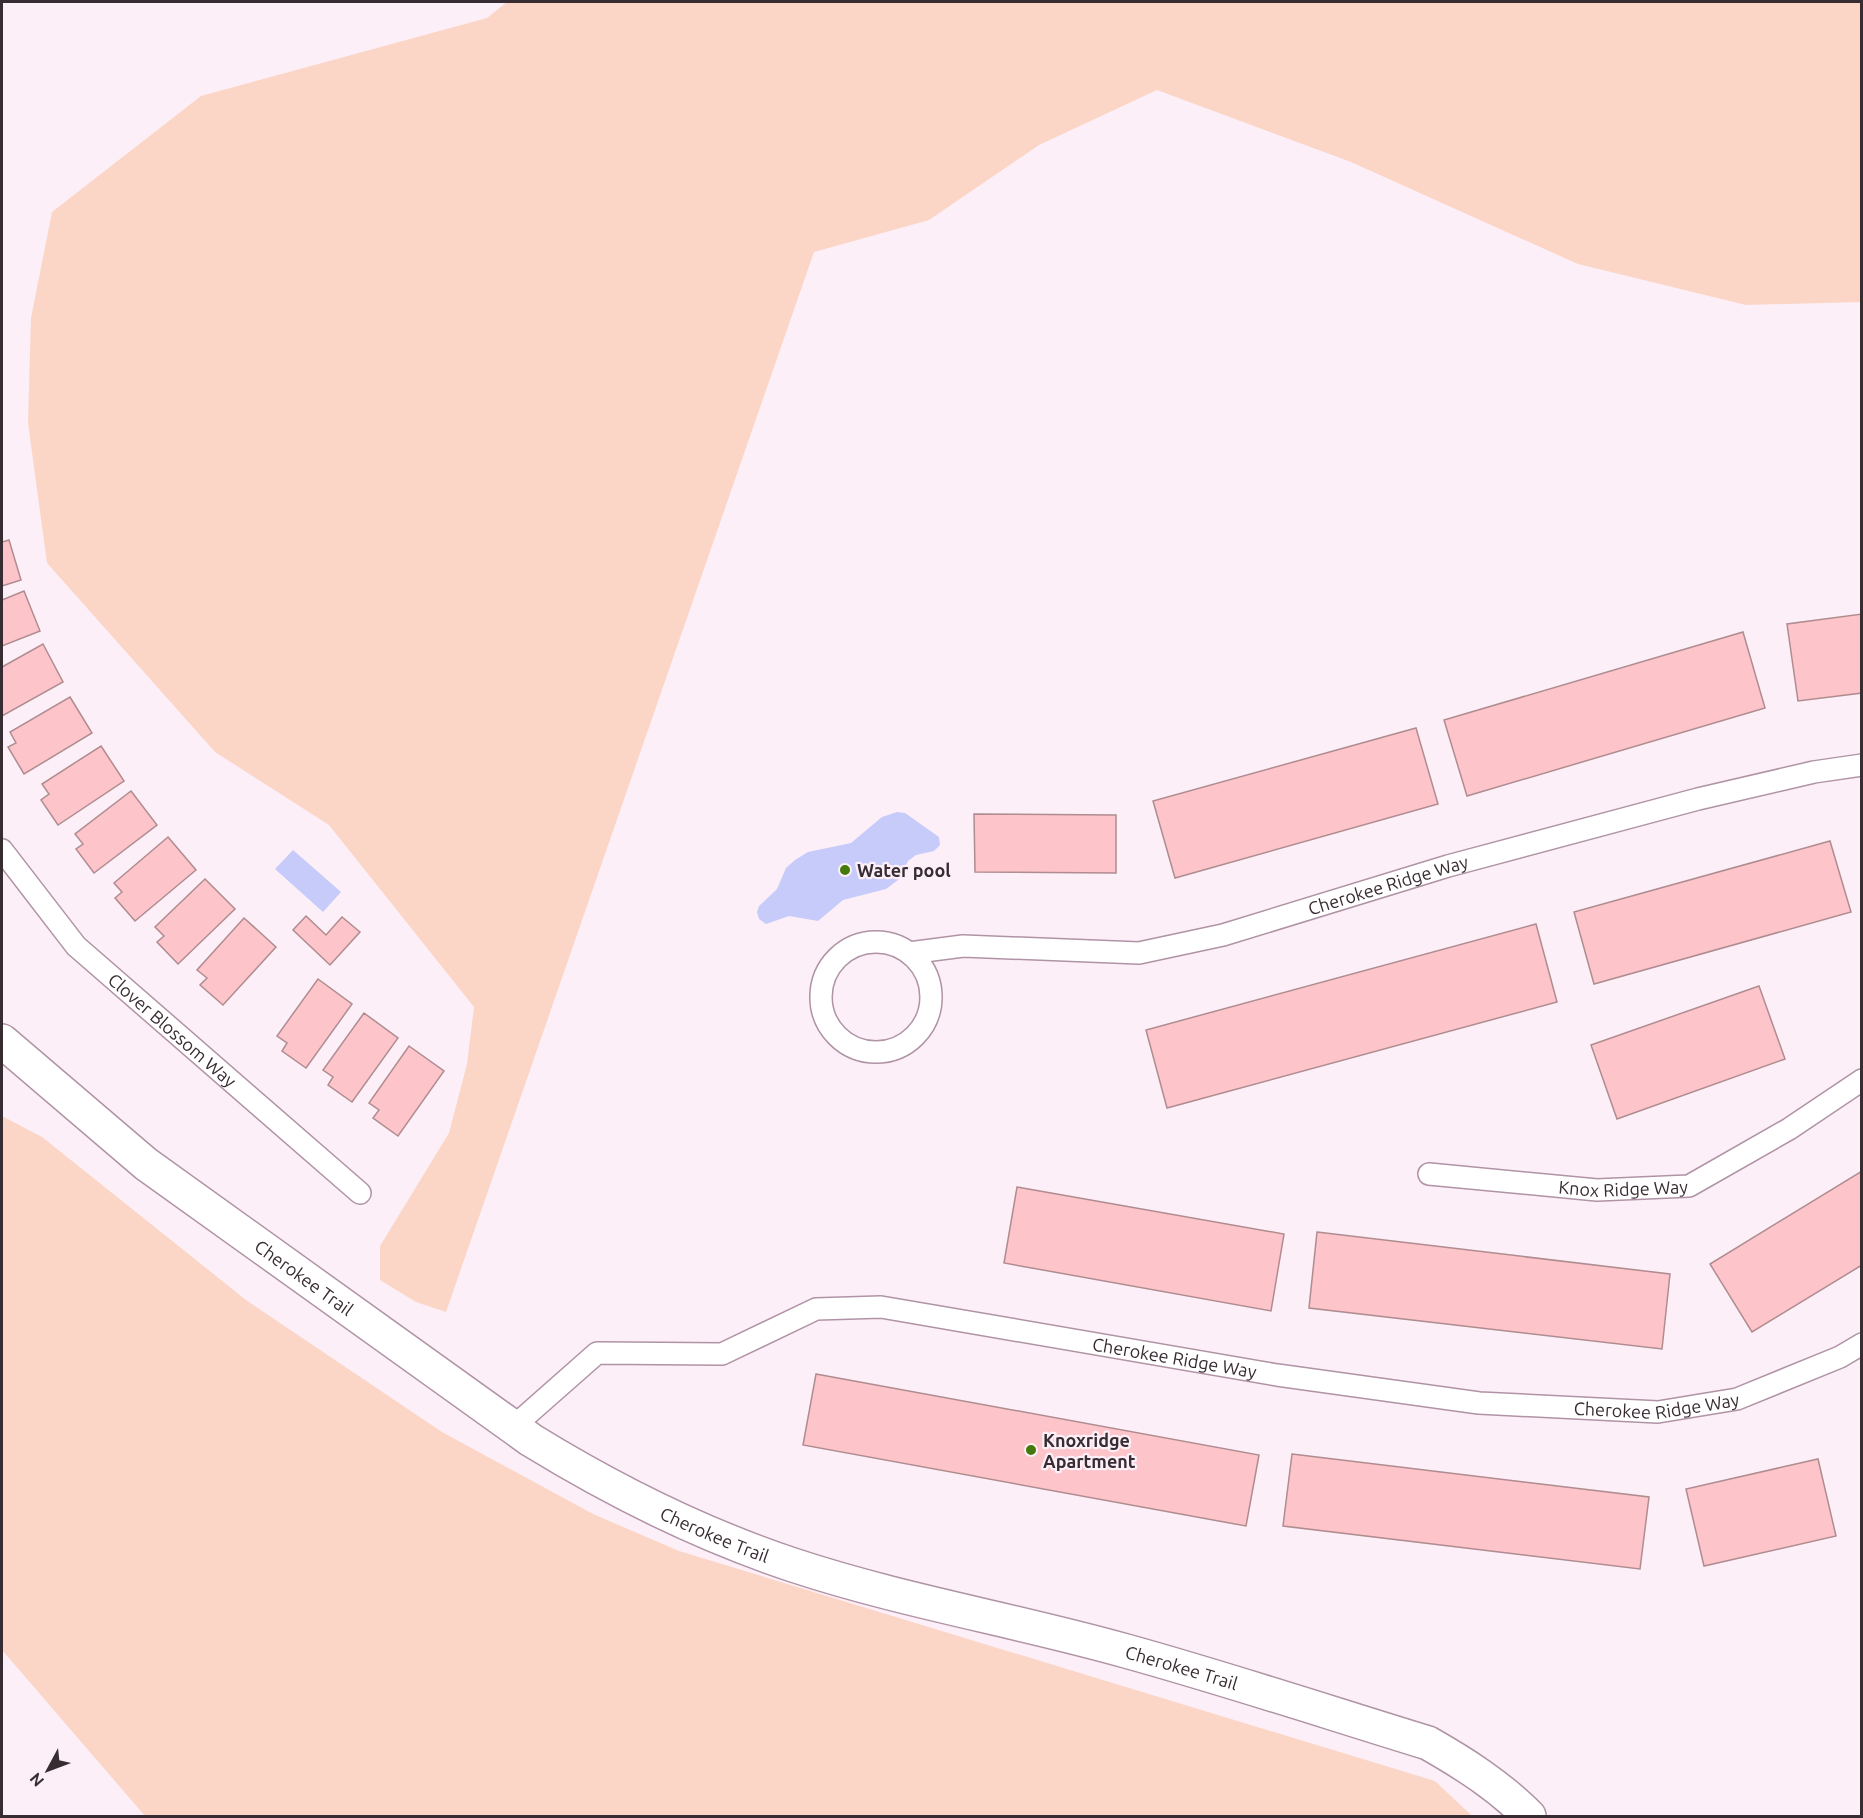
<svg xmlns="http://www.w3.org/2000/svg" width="1863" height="1818" font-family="Ubuntu,sans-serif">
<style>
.green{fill:#fbd6c7}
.water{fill:#c7cbfa}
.building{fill:#fdc4ca;stroke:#af8c90;stroke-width:1.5}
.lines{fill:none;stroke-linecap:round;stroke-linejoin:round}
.service-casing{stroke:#b093a5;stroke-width:24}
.tertiary-casing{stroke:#b093a5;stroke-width:36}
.service{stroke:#fff;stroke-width:21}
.tertiary{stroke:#fff;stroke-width:33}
.poi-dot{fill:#447a0b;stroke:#fceff7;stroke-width:2}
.labels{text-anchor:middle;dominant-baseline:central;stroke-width:4.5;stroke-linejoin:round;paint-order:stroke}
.poi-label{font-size:18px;font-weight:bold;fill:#382c33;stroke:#fceff7;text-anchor:start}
.street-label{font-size:18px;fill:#382c33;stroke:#fceff7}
</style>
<rect width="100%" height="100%" fill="#fceff7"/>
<g class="green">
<path d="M507,2H1861V302L1746,305L1578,264L1351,162L1157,90L1039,145L929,220L814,252L446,1312L416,1302L380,1280V1246L449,1133L467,1064L474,1007L329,825L215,752L47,563L28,423L31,318L52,212L201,96L487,18Z"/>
<path d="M2,1116L42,1137L246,1300L442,1432L593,1514L679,1551L1435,1781L1472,1816H145L2,1650Z"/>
</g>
<g class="water">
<path d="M897,812L905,813L939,837L940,845L934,851L916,855L908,861L898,880L886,889L843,900L818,921L789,916L766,924L759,919L757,912L759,906L777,889L786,868L795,860L808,852L851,843L882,817Z"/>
<path d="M293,850L341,892L323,912L275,869Z"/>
</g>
<g class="building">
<path d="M9,540L21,580L2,586V542Z"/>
<path d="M24,591L40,631L2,646V600Z"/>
<path d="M1862,614V693L1798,701L1787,624Z"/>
<path d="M1743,632L1765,708L1467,796L1444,720Z"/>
<path d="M43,644L63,682L2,716V667Z"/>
<path d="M70,697L92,733L24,774L8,747L16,743L10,732Z"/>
<path d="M1416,728L1438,804L1175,878L1153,801Z"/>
<path d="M101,746L124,781L58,825L41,800L49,794L42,784Z"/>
<path d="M131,791L157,825L94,873L76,849L83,844L75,834Z"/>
<path d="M974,814L1116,815V873L975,872Z"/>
<path d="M168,837L196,870L135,921L115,898L122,892L114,883Z"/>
<path d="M1830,841L1851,912L1594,984L1574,912Z"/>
<path d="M205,879L235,909L178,964L157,942L164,936L155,927Z"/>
<path d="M306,916L326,935L342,917L360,932L330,965L293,930Z"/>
<path d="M244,918L276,947L223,1005L200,985L207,978L197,970Z"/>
<path d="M1536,924L1557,1002L1167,1108L1146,1030Z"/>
<path d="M318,979L352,1004L306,1068L282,1051L287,1043L277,1036Z"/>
<path d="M1759,986L1785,1059L1617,1119L1591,1045Z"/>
<path d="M364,1013L398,1038L352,1102L328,1085L333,1077L323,1070Z"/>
<path d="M409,1046L444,1071L398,1136L373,1118L379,1110L369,1103Z"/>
<path d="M1862,1171V1265L1752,1332L1710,1264Z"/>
<path d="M1017,1187L1284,1234L1271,1311L1004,1263Z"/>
<path d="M1317,1232L1670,1274L1662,1349L1309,1308Z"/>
<path d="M816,1374L1259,1455L1246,1526L803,1445Z"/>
<path d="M1292,1454L1649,1497L1640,1569L1283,1526Z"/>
<path d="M1818,1459L1836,1536L1704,1566L1686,1489Z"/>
</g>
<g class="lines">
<defs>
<g id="service">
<path id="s1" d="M2,850L76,946L360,1193"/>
<circle cx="876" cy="997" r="55"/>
<path id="s2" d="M909,953L963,946L1139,953L1223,935L1448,866L1698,799L1814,772L1862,765"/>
<path id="s3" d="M1429,1174L1597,1190L1689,1186L1789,1129L1862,1080"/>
<path id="s4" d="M513,1427L597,1353L722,1354L816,1309L881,1307L1277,1375L1479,1403L1658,1412L1737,1399L1840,1357L1862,1344"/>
</g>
<g id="tertiary">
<path id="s5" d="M2,1041L146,1164L531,1440C614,1491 700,1534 793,1565C902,1601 1016,1620 1126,1651C1227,1679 1327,1712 1428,1743C1465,1764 1499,1786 1529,1816"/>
</g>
</defs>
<use href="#service" class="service-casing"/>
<use href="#tertiary" class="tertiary-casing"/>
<use href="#service" class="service"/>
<use href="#tertiary" class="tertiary"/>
</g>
<g class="poi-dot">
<circle cx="845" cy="870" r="6"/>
<circle cx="1031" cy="1450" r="6"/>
</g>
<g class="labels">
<g class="poi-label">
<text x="857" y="870">Water pool</text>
<text x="1043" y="1440">Knoxridge<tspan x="1043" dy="21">Apartment</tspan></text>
</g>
<g class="street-label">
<text stroke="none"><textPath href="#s2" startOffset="489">Cherokee Ridge Way</textPath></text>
<text stroke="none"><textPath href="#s1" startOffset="249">Clover Blossom Way</textPath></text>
<text stroke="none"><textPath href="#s3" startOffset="195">Knox Ridge Way</textPath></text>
<text stroke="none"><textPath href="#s5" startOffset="384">Cherokee Trail</textPath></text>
<text stroke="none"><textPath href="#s4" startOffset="704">Cherokee Ridge Way</textPath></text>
<text stroke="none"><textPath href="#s4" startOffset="1190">Cherokee Ridge Way</textPath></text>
<text stroke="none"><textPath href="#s5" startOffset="870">Cherokee Trail</textPath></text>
<text stroke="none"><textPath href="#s5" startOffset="1356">Cherokee Trail</textPath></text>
</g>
</g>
<rect width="1863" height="1818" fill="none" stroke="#382c33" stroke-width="6"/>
<g transform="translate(48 1770) rotate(229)" stroke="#fceff7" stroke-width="4.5" paint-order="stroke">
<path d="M0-4.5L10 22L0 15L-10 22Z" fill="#382c33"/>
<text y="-9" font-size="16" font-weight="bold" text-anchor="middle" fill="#382c33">N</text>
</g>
</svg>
